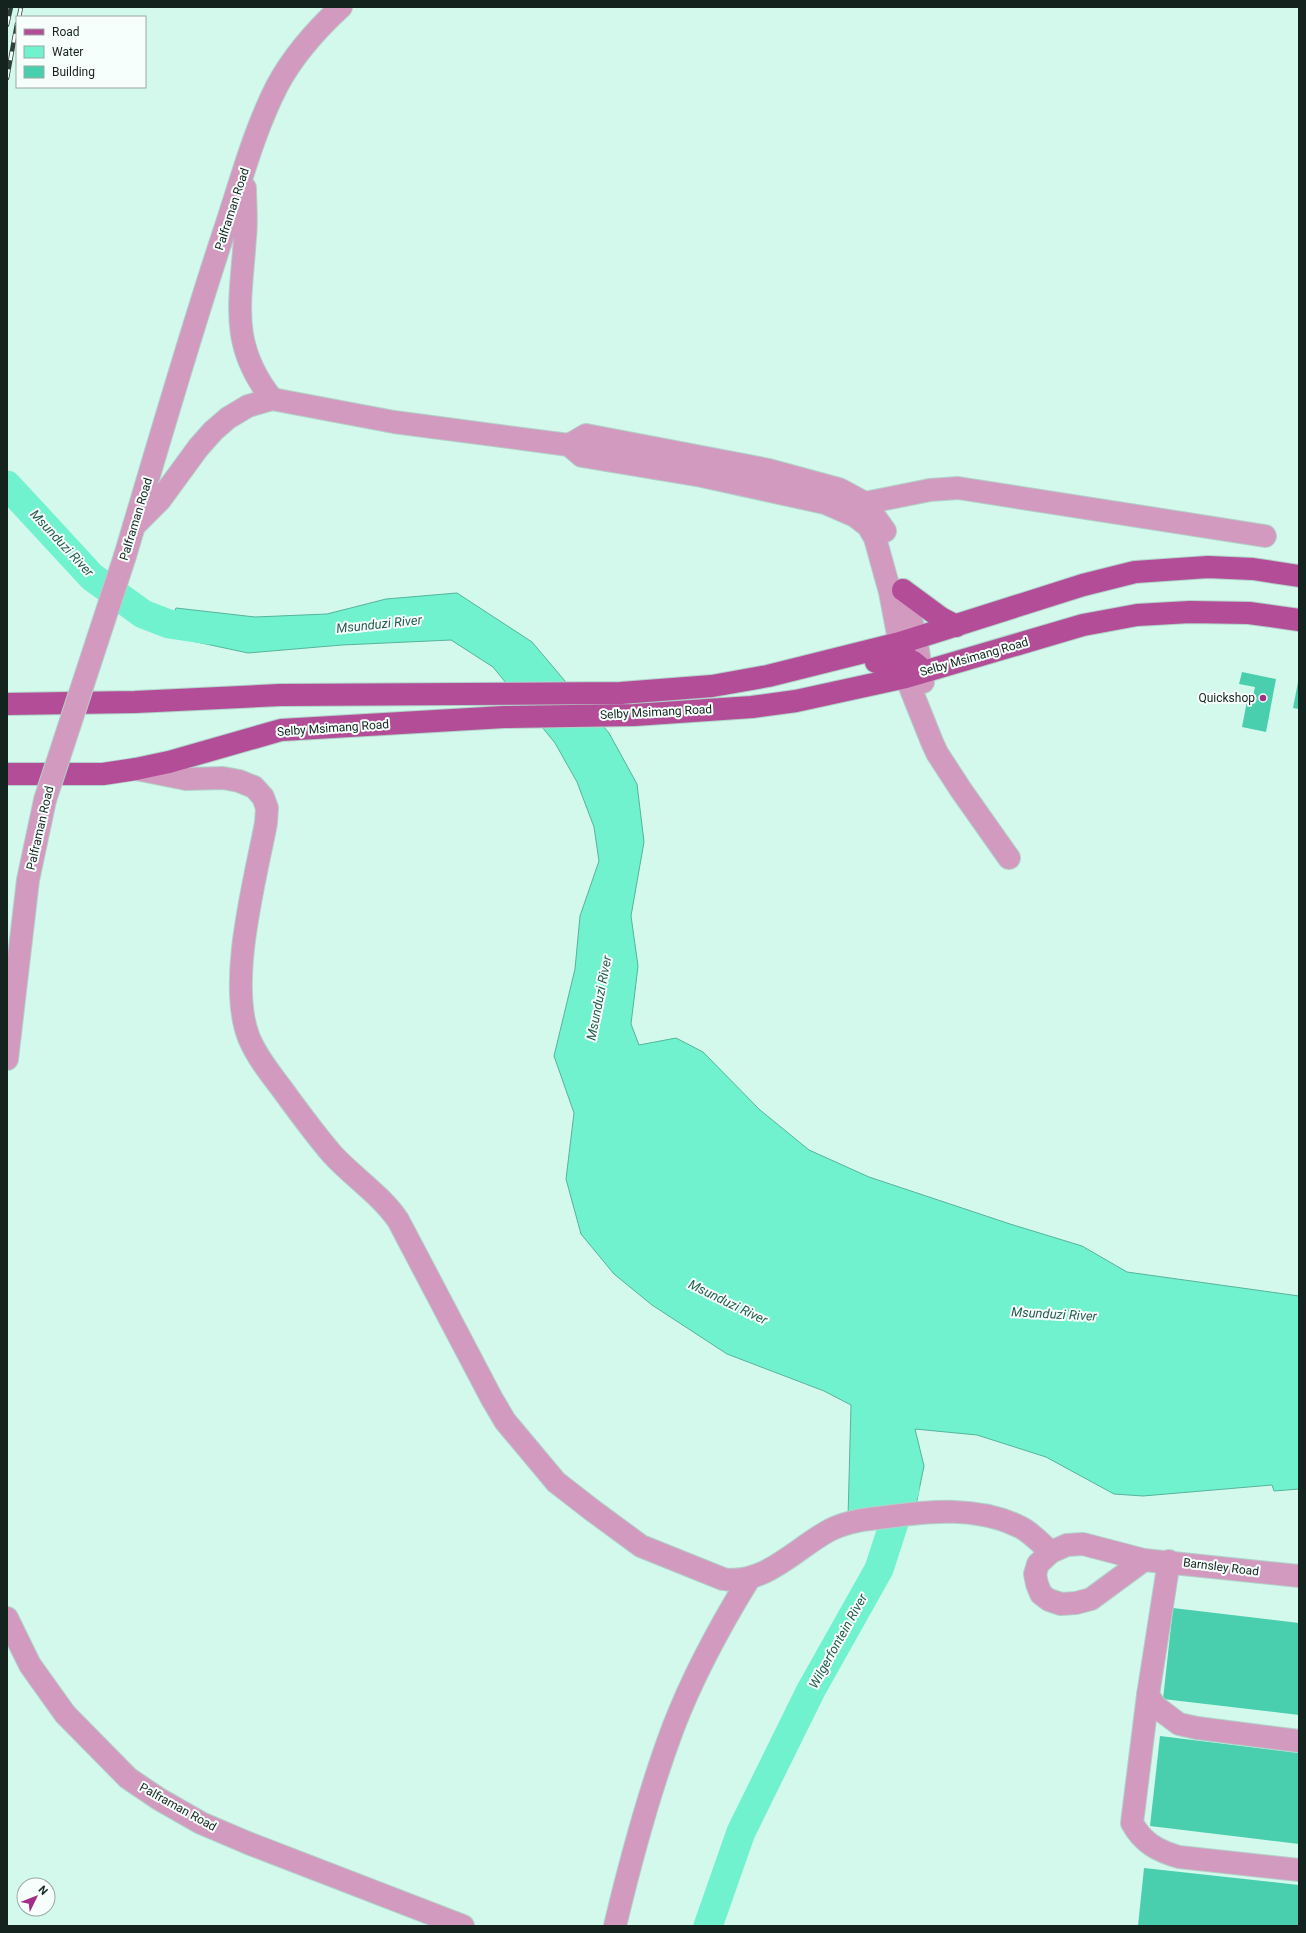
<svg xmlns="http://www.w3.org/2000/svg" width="1306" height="1933" font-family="Roboto,sans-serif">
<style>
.water{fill:#70f2cf;stroke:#55b49a}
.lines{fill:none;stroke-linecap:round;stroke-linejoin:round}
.river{stroke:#70f2cf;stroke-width:29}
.building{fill:#49cfae}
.minor-casing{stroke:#b1d2c8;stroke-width:24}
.major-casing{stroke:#b1d2c8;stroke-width:24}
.minor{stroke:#d39ac0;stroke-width:22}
.major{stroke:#b34d97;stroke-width:22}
.rail-casing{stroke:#2f403b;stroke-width:4.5}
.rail{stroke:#f7fffc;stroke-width:3;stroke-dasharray:9;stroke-linecap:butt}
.minor-bridge-casing{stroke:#b1d2c8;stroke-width:24;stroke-linecap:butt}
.minor-bridge{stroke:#d39ac0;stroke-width:22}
.poi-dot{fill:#a42e87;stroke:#f7fffc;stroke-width:1.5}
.labels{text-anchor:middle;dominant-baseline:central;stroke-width:4;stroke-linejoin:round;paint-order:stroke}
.street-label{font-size:12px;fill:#15231f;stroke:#f7fffc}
.poi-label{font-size:12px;fill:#15231f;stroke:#f7fffc;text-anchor:end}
.water-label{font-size:13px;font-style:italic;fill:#265c4d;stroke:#f7fffc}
</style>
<rect width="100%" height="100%" fill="#d3f9ed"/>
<path class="water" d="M457,593L532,642L609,733L637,784L644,842L631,916L638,966L631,1024L639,1045L676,1038L703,1052L760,1110L809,1150L869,1177L1010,1224L1082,1246L1127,1272L1299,1296V1489L1274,1491L1272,1485L1143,1496L1114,1494L1046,1457L977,1435L915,1429L924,1466L915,1510L848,1518L851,1405L824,1391L727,1354L652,1305L614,1274L581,1234L566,1179L574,1113L554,1056L575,969L580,916L599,861L594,827L577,782L555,743L493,667L451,640L342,645L248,653L164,635L176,608L255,617L327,614L386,599Z"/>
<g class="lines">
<g class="river">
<path d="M7,485L92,577L143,614L169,624L209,630"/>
<path d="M708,1926L741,1832L811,1690L879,1569L905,1489"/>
</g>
</g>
<g class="building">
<path d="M1242,672L1276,679L1266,732L1242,727L1247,701L1252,702L1255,687L1239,684Z"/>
<path d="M1298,682H1299V709L1293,708Z"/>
<path d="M1173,1608L1299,1623V1715L1163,1699Z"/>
<path d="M1160,1736L1299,1753V1844L1150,1826Z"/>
<path d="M1144,1868L1299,1885V1926H1138Z"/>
</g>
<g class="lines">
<defs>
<g id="minor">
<path d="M245,188C245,204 247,221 245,237C241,302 228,343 272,399"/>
<path d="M569,445L586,435L769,470L839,489L865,503L885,531"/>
<path d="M865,503L930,490L958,488L1265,536"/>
<path d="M134,526L160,500L198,448L213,431L228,418L248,406L272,399L394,422L569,445L582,456L702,476L825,503L855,516L868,526L875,538L890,592L906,677L932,742L937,753L961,790L1009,858"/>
<path d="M125,556C157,449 188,341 223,235C240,185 253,133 277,86C293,56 316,30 341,7"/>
<path d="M903,590L916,638L923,682"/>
<path d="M136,769L186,779L223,778L239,781L254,787L263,797L267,808L266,823C255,881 227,983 249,1038C257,1057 270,1073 282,1089C298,1111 314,1133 332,1154C353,1177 380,1194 398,1220L492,1399L505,1421L556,1482L592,1510L641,1546L723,1579C764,1586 796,1548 830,1530C848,1521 867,1519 886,1517C930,1511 979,1506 1020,1527C1031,1532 1041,1544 1051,1552"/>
<path d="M7,1059L28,880L45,800"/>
<path d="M1144,1560L1091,1599L1076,1603L1061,1604L1049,1600L1041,1594L1037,1584L1035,1574L1038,1564L1051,1552L1067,1545L1083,1544L1144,1560L1299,1576"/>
<path d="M1169,1561L1148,1695L1132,1823C1143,1843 1158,1851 1179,1857L1299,1870"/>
<path d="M7,1618L30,1665L65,1714L128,1778L159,1799L201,1823L248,1843L463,1926"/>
<path d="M1148,1695L1155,1706L1179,1724L1197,1728L1299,1741"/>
<path d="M615,1926C631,1859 649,1792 673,1728C693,1676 720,1626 749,1579"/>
</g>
<g id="major">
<path d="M903,590L941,618L956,626"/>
<path d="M876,662C898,658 907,652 923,671"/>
<path d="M7,704L135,702L280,695L621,693L712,686L768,676L900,643L1083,585L1135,572L1208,567L1253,569L1299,576"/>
<path d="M7,774H103L136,769L169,762L281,730L504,717L634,715L752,707L796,701L906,677L1083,625L1137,615L1190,612L1249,613L1299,620"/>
</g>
</defs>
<use href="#minor" class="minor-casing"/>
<use href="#major" class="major-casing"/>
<use href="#minor" class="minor"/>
<use href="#major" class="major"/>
<defs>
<g id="rail">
<path d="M19,17L21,7"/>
<path d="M7,25L11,7"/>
<path d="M7,78L17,24"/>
</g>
</defs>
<use href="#rail" class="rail-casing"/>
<use href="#rail" class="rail"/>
<defs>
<path id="minor-bridge" d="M45,800L125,556"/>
</defs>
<use href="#minor-bridge" class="minor-bridge-casing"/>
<use href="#minor-bridge" class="minor-bridge"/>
</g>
<circle class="poi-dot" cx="1263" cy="698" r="4"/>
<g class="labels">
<g class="street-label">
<text transform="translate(232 209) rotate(-72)">Palframan Road</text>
<text transform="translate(136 519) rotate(-73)">Palframan Road</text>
<text transform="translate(974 657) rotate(-16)">Selby Msimang Road</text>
<text transform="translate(656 712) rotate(-3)">Selby Msimang Road</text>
<text transform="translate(333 728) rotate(-4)">Selby Msimang Road</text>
<text transform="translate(40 828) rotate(-77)">Palframan Road</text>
<text transform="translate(1221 1567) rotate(7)">Barnsley Road</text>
<text transform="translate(178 1807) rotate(29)">Palframan Road</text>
</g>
<g class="poi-label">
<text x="1255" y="698">Quickshop</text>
</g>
<g class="water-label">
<text transform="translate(62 543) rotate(47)">Msunduzi River</text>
<text transform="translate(379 624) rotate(-6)">Msunduzi River</text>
<text transform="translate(599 998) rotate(-79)">Msunduzi River</text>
<text transform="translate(728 1302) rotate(26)">Msunduzi River</text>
<text transform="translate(1054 1314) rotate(3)">Msunduzi River</text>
<text transform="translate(838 1641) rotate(-61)">Wilgerfontein River</text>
</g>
</g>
<rect width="1306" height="1933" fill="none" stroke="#15231f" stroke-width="16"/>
<rect x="16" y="16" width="130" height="72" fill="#f7fffc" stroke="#9da7a4"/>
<rect x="24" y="29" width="20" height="6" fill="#b34d97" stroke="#9da7a4"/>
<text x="52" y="36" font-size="12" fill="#15231f">Road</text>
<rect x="24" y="46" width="20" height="12" fill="#70f2cf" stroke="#9da7a4"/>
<text x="52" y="56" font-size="12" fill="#15231f">Water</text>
<rect x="24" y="66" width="20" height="12" fill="#49cfae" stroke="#9da7a4"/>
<text x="52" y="76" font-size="12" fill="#15231f">Building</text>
<g transform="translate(36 1897) rotate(47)"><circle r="19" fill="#f7fffc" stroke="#9da7a4"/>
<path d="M0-3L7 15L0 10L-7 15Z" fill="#a42e87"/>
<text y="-6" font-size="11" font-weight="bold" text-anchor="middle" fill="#15231f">N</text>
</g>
</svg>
